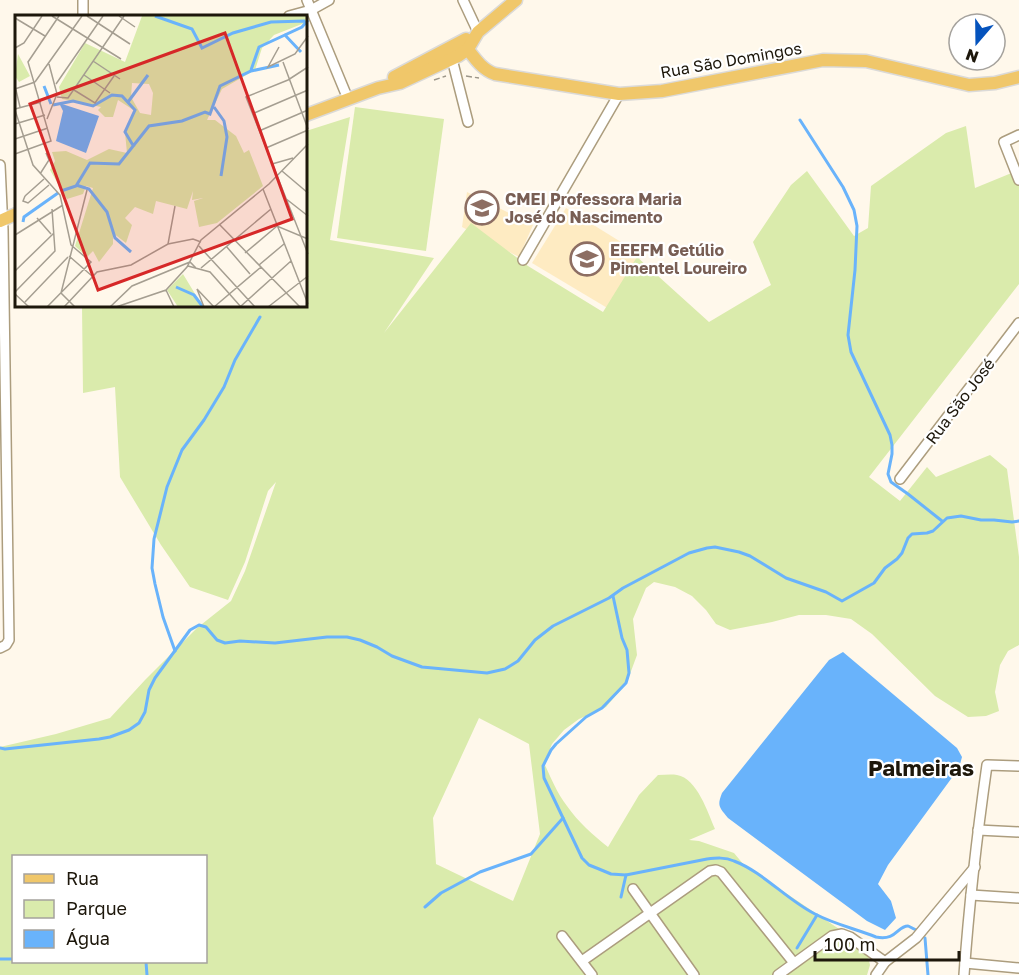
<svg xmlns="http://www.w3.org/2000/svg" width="1019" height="975" font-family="'Golos Text',sans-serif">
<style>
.built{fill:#feebc2}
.green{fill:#daebac;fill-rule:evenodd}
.water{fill:#69b3fb}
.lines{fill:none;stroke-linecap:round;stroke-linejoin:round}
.stream{stroke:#69b3fb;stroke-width:3}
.minor-casing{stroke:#ac9d7e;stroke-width:12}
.major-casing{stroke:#dbdad8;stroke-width:15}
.path{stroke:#9c9689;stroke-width:1.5;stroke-dasharray:6 3;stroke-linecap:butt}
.minor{stroke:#fff;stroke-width:9}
.major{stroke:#f0c76a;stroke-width:12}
.labels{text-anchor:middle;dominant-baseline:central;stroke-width:4.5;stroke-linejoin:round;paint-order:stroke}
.street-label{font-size:16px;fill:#1d170b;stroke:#fff}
.education-label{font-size:16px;font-weight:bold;fill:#785e54;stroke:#fff;text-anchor:start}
.district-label{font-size:22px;font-weight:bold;fill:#1d170b;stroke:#fff}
.inset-river{fill:none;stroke:#69b3fb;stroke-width:3}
.inset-road{fill:none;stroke:#a59e91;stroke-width:1.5}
.view{fill:#d62828;fill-opacity:0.15;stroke:#d62828;stroke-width:3}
.inset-edge{fill:none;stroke:#1d170b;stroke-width:3}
</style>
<rect width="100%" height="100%" fill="#fff8eb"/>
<g class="built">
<path d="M467,192L533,225L519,257L462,227Z"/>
<path d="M566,208L642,255L609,309L532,263Z"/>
</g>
<g class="green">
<path d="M355,107L444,119L426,251L337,238Z"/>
<path d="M350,117L330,240L434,258L384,333L471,223L528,266L603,312L637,257L709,322L771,285L753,242L791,185L807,171L854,236L868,228L871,186L946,133L966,126L975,188L1014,172L1019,181V284L869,477L900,501L927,467L936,477L990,455L1007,469L1019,557V645L1008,651L1000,665L995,692L999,711L986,716L968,717L935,696L872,634L851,619L826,615H799L772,622L730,630L716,624L706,610L692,596L675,587L654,582L646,588L633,619L637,655L627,682L606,707L579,719L564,730L552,744L544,763C551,778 557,793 567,806C578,822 593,835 608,847L639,795L658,775C664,775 671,774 677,775C697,778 708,813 715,829L689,840L699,841L734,853L744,865L842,931L859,937L865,943L870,965L867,975H0V747L56,734L110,718L145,680L197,628L231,601L245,571L276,482L268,491L245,562L228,600L190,587L161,545L120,477L115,387L83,393L82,306H306V131ZM479,718L529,744L540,834L513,901L436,864L433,818ZM14,856H206V962H14Z"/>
</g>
<path class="water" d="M843,652L957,748L962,757L959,768L888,865L878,884L891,901L896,918L885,930L867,921L728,818C719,807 717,806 722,793L829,660Z"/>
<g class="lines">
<g class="stream">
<path d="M800,120L843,187L854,210L857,226L855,270L848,335L851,352L890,435L892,445V454L888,474L891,482L908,494L942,521"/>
<path d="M613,596L622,638L627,650L629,673L626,683L602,708L586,717L556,744L551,750L543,766L544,778L582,858L589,865L599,869L611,874L626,875L707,859C716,858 725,857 734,861C763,872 787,900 815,914C834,924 856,929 876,937C897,941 897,926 908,926C909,926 915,930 917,930"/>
<path d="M175,651L163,617L155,584L152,568L154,539L167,487L182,450L204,420L224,387L235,360L260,317"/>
<path d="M0,748L5,749L99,739L110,737L129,730L139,723L145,712L149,690L155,678L190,630L199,625L206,627L217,640L225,643L240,641L275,643L327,637H347L360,640L377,647L392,656L422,667L487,673L505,669L518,661L535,640L553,626L609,598L623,588L689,553L707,548L715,547L739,552L750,556L786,578L826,592L842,601L874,583L885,568L897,559L902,553L908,538L912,534L927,533L933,531L947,518L961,516L981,520H994L1012,522L1019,521"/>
<path d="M621,897L626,875"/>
<path d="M425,907L441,893L480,872L531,854L563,818"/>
<path d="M925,938L928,975"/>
<path d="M797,948L817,915"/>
<path d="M0,959H14"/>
<path d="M146,962L147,975"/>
</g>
<defs>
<g id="minor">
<path d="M307,0L348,99"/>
<path d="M463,0L478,32"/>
<path d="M83,16V0"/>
<path d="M289,16L311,10L329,0"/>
<path d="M451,55L468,122"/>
<path d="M1019,135L1004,142L1019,180"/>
<path d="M0,165L3,230L9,640L6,645L0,648"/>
<path d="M523,260L619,94"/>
<path d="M900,479L1019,323"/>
<path d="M978,830L1019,832"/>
<path d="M633,889L694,975"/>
<path d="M971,895L1019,898"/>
<path d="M562,936L592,975"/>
<path d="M582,961L710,871L716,870L721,872L794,963"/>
<path d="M965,963L1019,968"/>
<path d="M778,975L832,936L842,934L850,937L885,962"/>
<path d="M876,975L885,962L916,938L975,867"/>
<path d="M964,975C969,905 977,835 987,765L1019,766"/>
</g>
<g id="major">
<path d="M462,42C472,54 480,69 495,74L619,94L662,91L823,60L866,61L969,85L995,83L1019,77"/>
<path d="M394,77L466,39"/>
<path d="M306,115L378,88L400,83L458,56L468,49L478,32L516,0"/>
<path d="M0,221L16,214"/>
</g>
</defs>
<use href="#minor" class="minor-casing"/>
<use href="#major" class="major-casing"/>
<g class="path">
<path d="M466,76L479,78"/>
<path d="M434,80L446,76"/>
</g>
<use href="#minor" class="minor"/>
<use href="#major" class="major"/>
</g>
<defs>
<symbol id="school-ring" viewBox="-11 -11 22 22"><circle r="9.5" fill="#fff" stroke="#8d6e63" stroke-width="1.5"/><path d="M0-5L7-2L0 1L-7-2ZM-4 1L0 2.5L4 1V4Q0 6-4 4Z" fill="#8d6e63"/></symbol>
</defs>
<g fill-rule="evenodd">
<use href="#school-ring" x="463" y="189" width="38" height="38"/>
<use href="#school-ring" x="568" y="240" width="38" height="38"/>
</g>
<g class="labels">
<g class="street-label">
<text transform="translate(731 60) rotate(-10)">Rua São Domingos</text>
<text transform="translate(960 401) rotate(-53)">Rua São José</text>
</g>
<g class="education-label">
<text x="505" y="199">CMEI Professora Maria<tspan x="505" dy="18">José do Nascimento</tspan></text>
<text x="610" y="250">EEEFM Getúlio<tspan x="610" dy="18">Pimentel Loureiro</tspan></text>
</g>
<g class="district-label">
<text x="921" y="767">Palmeiras</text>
</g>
</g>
<g transform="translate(15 15)">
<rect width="292" height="292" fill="#fff8eb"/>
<path d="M127,1H292V7L259,20L247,33L240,55L207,74L192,105H200L221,121L229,138L234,135L248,171L202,208L184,212L179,186L188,183L177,185L178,176L172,194L141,186L138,199L120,192L110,203L117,210L111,228L98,218V229L84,247L78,236L72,242L60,231L78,173L71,171L68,179L52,184L35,155L40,146L37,137L51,136L72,145L94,134L112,138L110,117L120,96L103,85L98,102H90L83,95L86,92L47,84L44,72L70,28L110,47ZM117,68L134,69L138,78L136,100L125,98L116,82ZM3,39L15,61L4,67L0,61ZM168,259L188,292H163L152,275Z" fill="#daebac" fill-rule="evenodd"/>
<path d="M44,88L84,101L71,138L41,126L48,96Z" fill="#69b3fb"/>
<path class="inset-river" d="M140,1L177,14L187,33L218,18L256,7L290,6M269,19L286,37M236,55L244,32L287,12L293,5M29,71L36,89M113,87L133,60M38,90L58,86L78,91L97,80L107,81L120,95L110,117L119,132M199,92L209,106L212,122L206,161M61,170L74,174L92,197L100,223L116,237M46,176L61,171L75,148L104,149L134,111L167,106L190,97L195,99L205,71L236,56L264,50M8,207L9,202L43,178M161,272L179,280L188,292"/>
<path class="inset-road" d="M37,1L106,44M72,1L115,29M104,1L120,12M0,3L30,21M264,32L253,52L280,39L293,21M0,33L9,28L27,1M78,46L105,64M268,47L293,114M293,52L273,65L231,82L293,239M69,60L95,78M20,67L67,1M41,69L88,1M0,71L5,92M0,74L20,67M59,75L80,88L99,61M42,82L53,83L109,1M0,94L26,87M0,95L18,150L45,180L56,230M237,99L293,75M32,104L42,79L34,49M0,109L30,100M244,116L293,95M0,124L33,113M251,133L293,115M0,139L36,126L13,47L44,1M257,149L278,143M267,156L293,178M25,159L34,145L31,138M248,174L293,289M10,181L8,186L13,188L34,170M10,181L29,164M270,183L293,201M22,203L36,219M204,209L285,292M0,220L48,190M153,229L160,191M184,231L240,292M211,231L235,259M230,238L262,211L293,224M54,241L77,261M244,250L269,229M173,251L195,257L226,292M186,253L256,194M0,256L39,218M151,275L159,292M0,277L40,236L37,194M0,279L14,292M10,287L53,242M226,291L276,246M32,292L76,247L56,230M49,292L82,257L116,250L153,229L178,224L186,227M60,292L46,278L72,175M95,292L117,271L175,247L181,253M101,292L151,275L172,252L186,225L254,169L293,129M189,292L182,274L199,292M199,292L246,252M253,292L293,261"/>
<path class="view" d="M210,18L277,204L83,275L15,89Z"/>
<rect width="292" height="292" class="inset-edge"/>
</g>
<rect x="12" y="855" width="195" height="108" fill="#ffffff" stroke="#a5a29d" stroke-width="1.5"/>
<rect x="24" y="874" width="30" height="9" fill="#f0c76a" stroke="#a5a29d" stroke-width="1.5"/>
<text x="66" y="885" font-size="18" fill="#1d170b">Rua</text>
<rect x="24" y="900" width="30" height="18" fill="#daebac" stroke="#a5a29d" stroke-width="1.5"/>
<text x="66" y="915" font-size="18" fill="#1d170b">Parque</text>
<rect x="24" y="930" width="30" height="18" fill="#69b3fb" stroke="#a5a29d" stroke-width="1.5"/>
<text x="66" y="945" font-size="18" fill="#1d170b">Água</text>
<g transform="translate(977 42) rotate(200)"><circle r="28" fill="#ffffff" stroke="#a5a29d" stroke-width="1.5"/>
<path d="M0-4.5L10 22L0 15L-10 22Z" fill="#0553bd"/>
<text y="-9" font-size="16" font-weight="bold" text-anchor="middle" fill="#1d170b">N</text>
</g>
<path d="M815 951v9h144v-9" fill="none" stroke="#1d170b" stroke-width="3"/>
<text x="824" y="951" font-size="18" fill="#1d170b" stroke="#ffffff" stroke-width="4.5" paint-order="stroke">100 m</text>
</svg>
